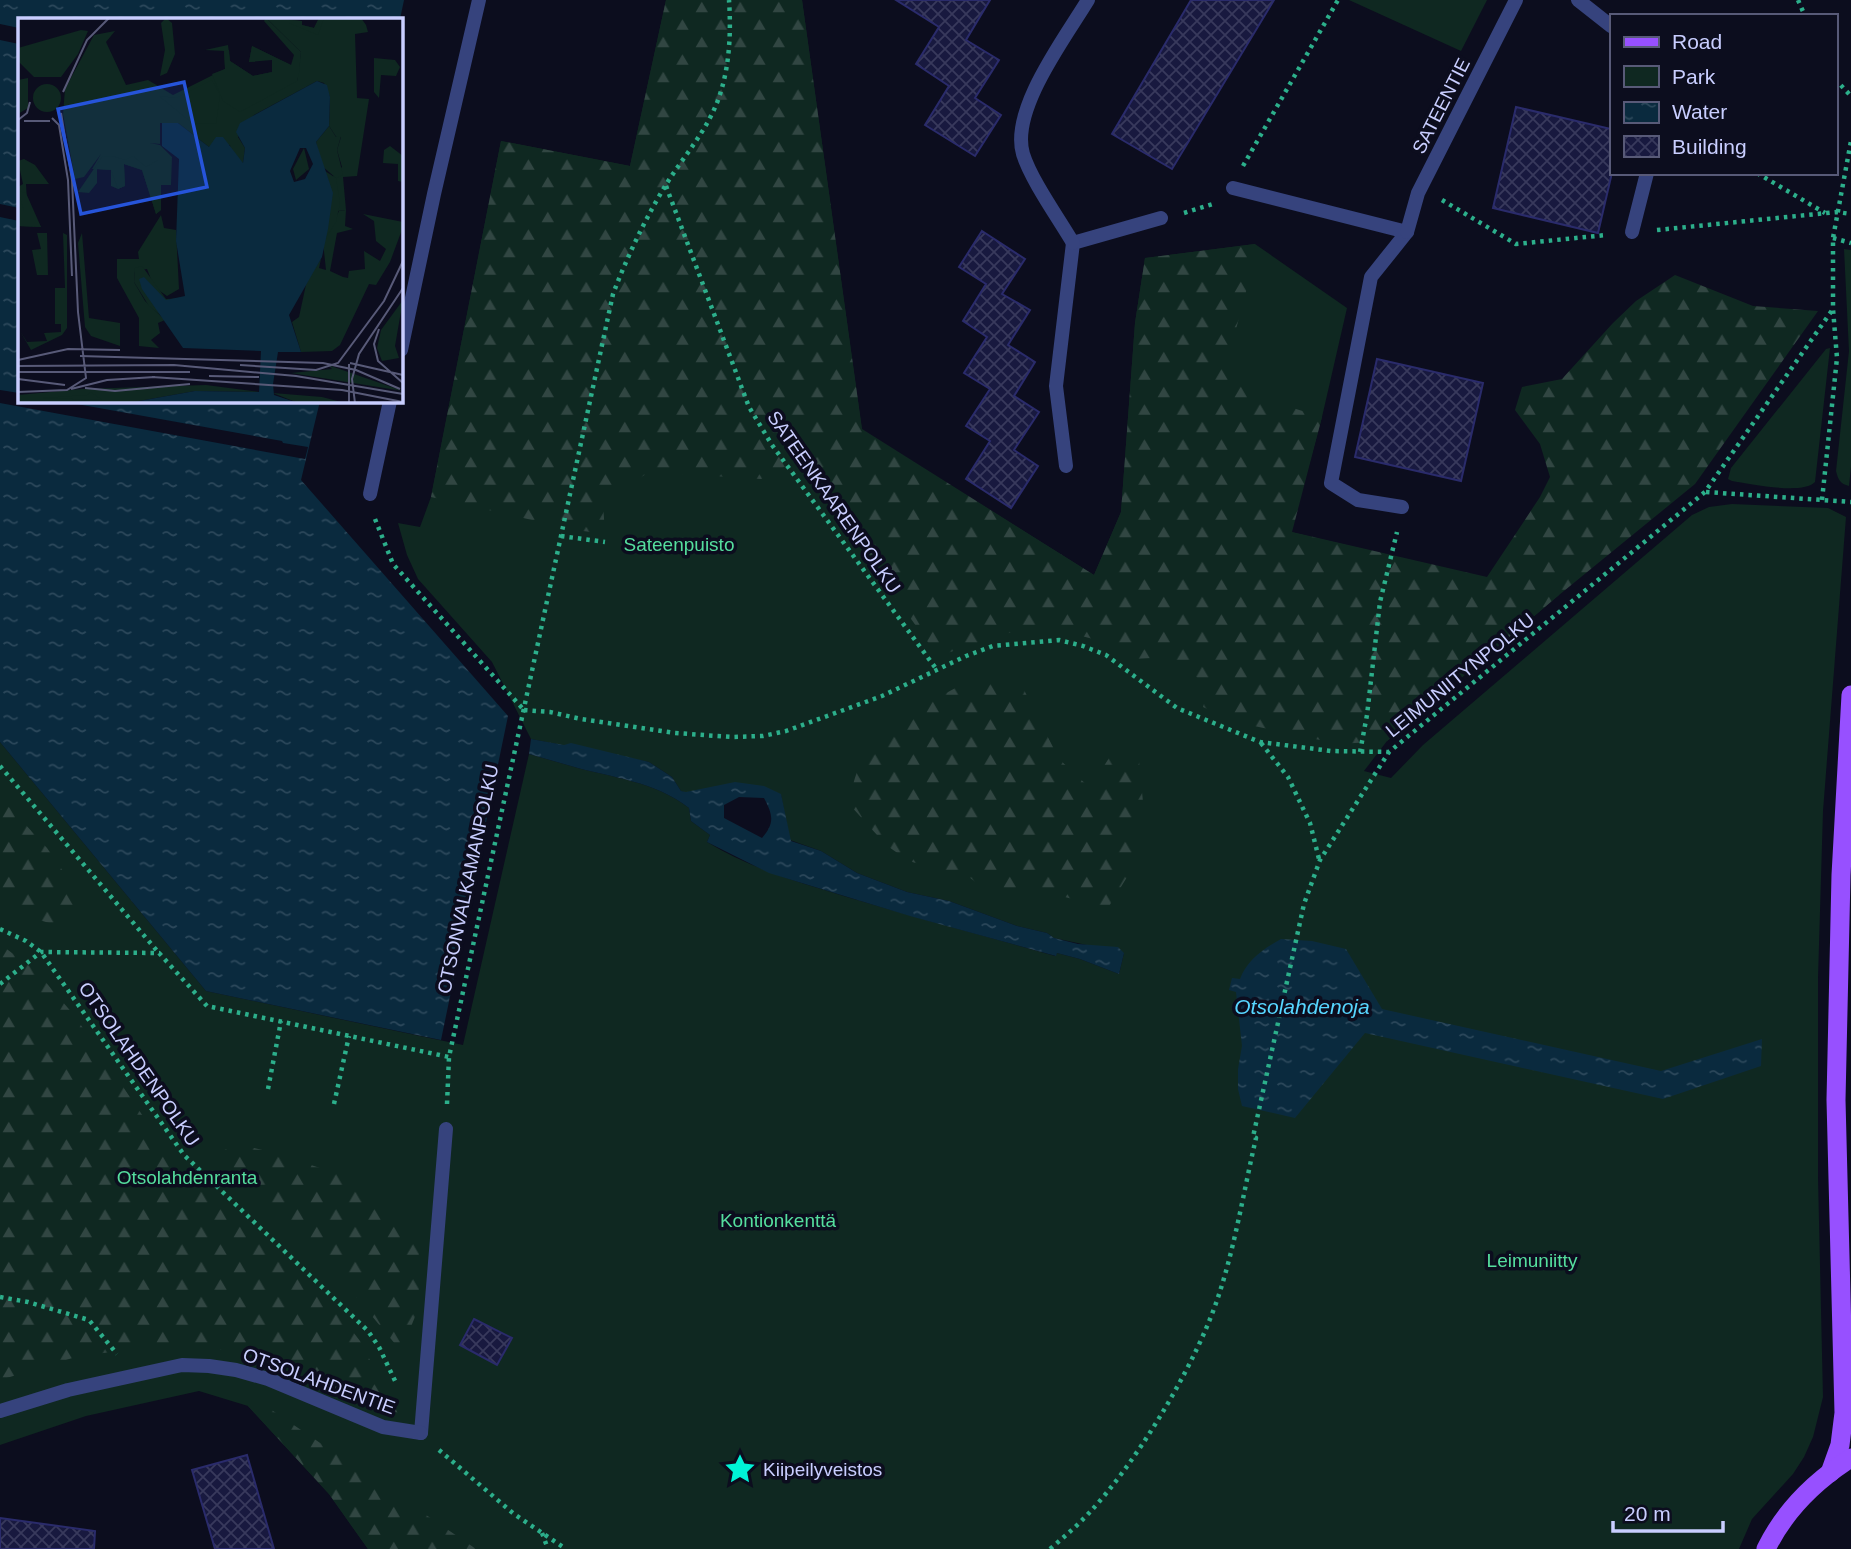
<svg xmlns="http://www.w3.org/2000/svg" width="1851" height="1549" font-family="Arial,sans-serif">
<style>
.green{fill:#0f2821}
.forest{fill:url(#forest-firs)}
.water{fill:url(#water-ripples);fill-rule:evenodd}
.pier{fill:#0c0d1e}
.building{fill:url(#building-cross-hatch);stroke:#2a2b6b;stroke-width:2}
.lines{fill:none;stroke-linecap:round;stroke-linejoin:round}
.path{stroke:#2caf8b;stroke-width:4.5;stroke-dasharray:3.5 5;stroke-linecap:butt}
.service{stroke:#36437d;stroke-width:14}
.minor{stroke:#36437d;stroke-width:14}
.primary{stroke:#9750ff;stroke-width:19}
.labels{text-anchor:middle;dominant-baseline:central;stroke-width:7;stroke-linejoin:round;paint-order:stroke}
.street-label{font-size:19px;fill:#c9ceff;stroke:#0c0d1e}
.park-label{font-size:19px;fill:#55de9e;stroke:#0c0d1e}
.poi-label{font-size:19px;fill:#c9ceff;stroke:#0c0d1e;text-anchor:start}
.water-label{font-size:21px;font-style:italic;fill:#57d6ff;stroke:#0c0d1e}
.inset-road{fill:none;stroke:#585a78;stroke-width:2}
.view{fill:#2654da;fill-opacity:0.15;stroke:#2654da;stroke-width:3.5}
.inset-edge{fill:none;stroke:#c9ceff;stroke-width:3.5}
</style>
<defs>
<pattern id="forest-firs" width="22" height="20" patternUnits="userSpaceOnUse" patternTransform="scale(1.75)"><rect width="22" height="20" fill="#0f2821"/><path d="M5 1l3.5 6h-7zM16 11l3.5 6h-7z" fill="#314642"/></pattern>
<pattern id="water-ripples" width="26" height="14" patternUnits="userSpaceOnUse" patternTransform="scale(1.75)"><rect width="26" height="14" fill="#0a2a3e"/><path d="M2 4q2-2 4 0t4 0M15 11q2-2 4 0t4 0" fill="none" stroke="#2c485b"/></pattern>
<pattern id="building-cross-hatch" width="8" height="8" patternUnits="userSpaceOnUse" patternTransform="scale(1.75)"><rect width="8" height="8" fill="#18193f"/><path d="M0 0l8 8M0 8l8-8" fill="none" stroke="#38395c"/></pattern>
</defs>
<rect width="100%" height="100%" fill="#0c0d1e"/>
<g class="green">
<path d="M666,0H802L862,430L1094,575L1121,512L1135,323L1145,258L1255,244L1347,308L1322,417L1291,532L1559,595L1387,741L1364,771L1391,778L1423,745L1692,515L1709,507L1732,504L1828,508L1846,517L1823,811L1818,978V1177L1823,1397L1813,1437L1804,1457L1793,1474L1752,1519L1739,1549H368L329,1494L248,1406L199,1391L86,1416L0,1445V742L206,991L463,1045L529,754C543,758 557,762 571,766C612,778 655,781 689,808L691,821L710,835L707,842C751,869 798,882 847,897C916,918 986,936 1055,956L1057,953L1080,959L1119,974L1124,953L1054,938L1047,933L1017,926L949,901L907,892L857,873L821,851L790,840L781,795L686,793L681,791L672,777L649,762L531,739L492,662L418,579L407,555L398,523L420,527L431,497L501,141L630,166Z"/>
<path d="M1349,0H1487L1461,51Z"/>
<path d="M1844,249L1851,250V467L1849,486C1840,484 1838,479 1836,471L1849,351Z"/>
<path d="M1830,348L1815,482C1803,495 1750,484 1732,481L1728,479L1731,468L1826,349Z"/>
</g>
<g class="forest">
<path d="M666,0H802L862,429L1094,575L1121,512L1135,323L1145,258L1255,244L1246,292L1228,359L1267,400L1322,417L1292,532L1487,577L1540,497L1550,477L1540,444L1515,410L1522,387L1562,379L1613,323L1636,301L1675,275L1753,306L1818,311L1695,484L1559,595L1387,741L1339,744L1235,722L1203,707L1209,687L1171,657L1132,659L1093,639L1059,630L1021,629L938,656L796,461L761,479L649,472L603,503L605,534L576,530L431,497L501,141L630,166Z"/>
<path d="M964,683L1021,684L1059,759L1090,788L1116,747L1139,761L1143,802L1132,869L1103,916L1077,900L1044,892L992,891L983,888L960,870H939L909,861L886,845L850,805C851,782 861,758 875,739C888,723 944,695 964,683Z"/>
<path d="M0,797L47,848L83,900L59,926L0,908Z"/>
<path d="M0,944L36,971L74,1015L177,1166L347,1324L360,1341L404,1425L251,1352L169,1345L79,1356L0,1380Z"/>
<path d="M241,1145L275,1153L338,1174L388,1210L419,1250V1307L401,1351L317,1250L247,1197L211,1154Z"/>
<path d="M248,1394L460,1538L476,1549H368L329,1494L248,1406Z"/>
</g>
<g class="water">
<path d="M0,0H404L400,19H19V401H320L301,480L508,716L441,1040L206,991L0,742Z"/>
<path d="M531,739L564,745L571,743L649,762L672,777L681,791L686,792L735,782L764,786L781,794L791,841L821,851L857,873L907,892L949,901L1017,926L1047,933L1054,938L1078,944L1118,947L1124,953L1119,974L1080,959L1057,953L1056,956L910,916L769,873L707,842L710,835L691,821L689,808C655,781 612,778 571,766C557,762 543,758 529,754ZM739,797L764,798C773,815 775,823 762,838L724,818V805Z"/>
<path d="M1281,939L1312,941L1346,949L1382,1009L1661,1071L1762,1039L1761,1066L1663,1099L1365,1033L1295,1118L1242,1106L1238,1089V1069L1242,1046L1236,992L1229,990L1232,978L1240,979C1247,960 1263,949 1281,939Z"/>
</g>
<g class="pier">
<path d="M0,24L19,28V44L0,40Z"/>
<path d="M0,204L19,208V221L0,217Z"/>
<path d="M0,390L19,393V401H60L282,441L283,443L308,447L305,459L0,403Z"/>
</g>
<g class="building">
<path d="M896,0H990L966,40L999,60L975,98L1001,115L975,156L925,125L949,86L916,64L939,27Z"/>
<path d="M1191,0H1274L1172,169L1112,134Z"/>
<path d="M1516,107L1611,129V177L1598,233L1493,208Z"/>
<path d="M982,231L1025,259L1002,294L1030,310L1008,345L1035,362L1014,396L1039,412L1014,450L1038,466L1011,508L966,479L990,441L966,426L990,389L964,373L987,337L963,321L986,284L959,267Z"/>
<path d="M1377,359L1483,383L1461,481L1355,457Z"/>
<path d="M474,1319L512,1338L497,1365L460,1345Z"/>
<path d="M247,1455L274,1549H215L192,1470Z"/>
<path d="M0,1518L95,1531L94,1549H0Z"/>
</g>
<g class="lines">
<g class="path">
<path d="M1798,0L1805,16"/>
<path d="M1835,79L1851,96"/>
<path d="M1243,166L1338,0"/>
<path d="M1757,173L1825,213"/>
<path d="M666,186L749,407L772,445L937,670"/>
<path d="M1442,200L1516,244L1606,235"/>
<path d="M1184,213L1216,203"/>
<path d="M1657,230L1837,212L1851,214"/>
<path d="M1833,238L1851,243"/>
<path d="M1706,492L1851,502"/>
<path d="M1822,500L1837,358L1833,309V238L1851,141"/>
<path d="M375,519L393,564L523,709"/>
<path d="M561,536L605,542"/>
<path d="M524,710L550,712L581,719L675,733L732,737L763,736L786,731L882,696L966,656L993,646L1059,640L1083,646L1106,655L1177,708L1260,742L1331,751L1389,752"/>
<path d="M1261,743L1288,777L1310,823L1319,859"/>
<path d="M1360,752L1367,715L1380,602L1397,532"/>
<path d="M0,766L158,952"/>
<path d="M0,929L26,941L41,952L184,1155L368,1331L379,1347L397,1385"/>
<path d="M0,984L41,952L159,953L207,1006L449,1057"/>
<path d="M268,1089L281,1021"/>
<path d="M334,1104L349,1036"/>
<path d="M447,1104L449,1057L613,294C627,257 646,217 667,183C686,153 711,126 721,91C730,62 731,29 729,0"/>
<path d="M0,1297L28,1302L89,1320L117,1354"/>
<path d="M439,1450L514,1514L566,1549"/>
<path d="M542,1533L548,1549"/>
<path d="M1050,1549C1064,1537 1077,1526 1089,1513C1134,1465 1183,1384 1208,1324C1232,1267 1242,1198 1256,1138L1253,1137L1304,904L1320,860L1389,752L1705,492L1833,309"/>
</g>
<g class="service">
<path d="M1578,0L1611,26"/>
<path d="M1233,188L1407,232L1371,277L1331,483L1358,500L1402,507"/>
<path d="M1632,232L1647,173"/>
<path d="M401,350L434,194L479,0"/>
<path d="M1066,466L1056,386L1073,243L1161,218"/>
<path d="M370,494L390,401"/>
<path d="M421,1433L446,1129"/>
</g>
<g class="minor">
<path d="M1407,232L1418,193L1516,0"/>
<path d="M1073,243C1059,219 1031,180 1023,154C1010,110 1065,38 1088,0"/>
<path d="M0,1411L68,1390L182,1365L209,1366L236,1370L268,1379L383,1427L421,1433"/>
</g>
<g class="primary">
<path d="M1830,1473L1840,1445L1844,1413L1836,1100L1841,875L1851,695"/>
<path d="M1766,1549C1785,1510 1815,1481 1851,1458"/>
</g>
</g>
<defs>
<symbol id="sight-bare" viewBox="-9 -9 18 18"><path d="M0-6L1.8-2.2L6-1.7L2.9 1.2L3.7 5.4L0 3.3L-3.7 5.4L-2.9 1.2L-6-1.7L-1.8-2.2Z" fill="#00f4d6" stroke="#0c0d1e" stroke-width="2.5" paint-order="stroke"/></symbol>
</defs>
<g fill-rule="evenodd">
<use href="#sight-bare" x="718" y="1447" width="44" height="44"/>
</g>
<g class="labels">
<g class="street-label">
<text transform="translate(1441 106) rotate(-63)">SATEENTIE</text>
<text transform="translate(834 502) rotate(55)">SATEENKAARENPOLKU</text>
<text transform="translate(1460 675) rotate(-39)">LEIMUNIITYNPOLKU</text>
<text transform="translate(468 879) rotate(-78)">OTSONVALKAMANPOLKU</text>
<text transform="translate(139 1064) rotate(55)">OTSOLAHDENPOLKU</text>
<text transform="translate(319 1381) rotate(20)">OTSOLAHDENTIE</text>
</g>
<g class="park-label">
<text x="679" y="544">Sateenpuisto</text>
<text x="187" y="1177">Otsolahdenranta</text>
<text x="778" y="1220">Kontionkenttä</text>
<text x="1532" y="1260">Leimuniitty</text>
</g>
<g class="poi-label">
<text x="763" y="1469">Kiipeilyveistos</text>
</g>
<g class="water-label">
<text x="1302" y="1006">Otsolahdenoja</text>
</g>
</g>
<g transform="translate(18 18)">
<rect width="385" height="385" fill="#0c0d1e"/>
<path d="M248,0L284,3V7L296,10L301,0H343L348,7L350,14L337,16L339,80L351,81L339,158L325,159L328,192L312,194L311,163L324,149L319,132L323,119L319,120L311,108L312,79L306,65L299,63L236,97L220,119L227,130L225,145L213,136L212,127L191,129L160,105H142V126L132,125L142,127L154,139L153,167H143V192L138,196L124,152L106,146L107,168L100,171L93,168V152L74,151L83,136L66,159L57,161L45,96L47,71L76,17L97,13L88,24L108,67L130,62L155,77L207,51L206,32H211L212,43L235,58L254,54V41L231,44L234,28L273,47L279,63L283,34ZM63,12L70,13L60,36L43,59H16L0,43V30ZM10,60V90L0,96V62ZM15 80a14 14 0 1 1 28 0a14 14 0 1 1-28 0ZM6,141L17,147L31,166H8L9,183L23,209L0,208V169L5,166L0,143ZM19,215H29L30,257H19L14,232L23,231ZM385,282L377,328L381,340L364,343L359,330L363,312ZM310,347L385,373L273,355L314,351ZM188,367L241,374L177,373L110,385L0,384V377L64,371ZM255,375L304,379L327,385H280Z" fill="#0f2821"/>
<path d="M148,0L154,5L157,36L149,55L142,58L147,32L143,5ZM248,0L283,34L281,55L279,63L222,94L205,83L194,56L207,51L206,33L187,32L210,27L212,43L235,58L254,54V42L231,44L234,28L273,47L276,37L246,3ZM301,0H306L300,17L271,5V2L284,3V7L296,10ZM356,40L377,42L382,49L378,58L363,57L361,80L356,74ZM194,62L202,77L198,106L174,105L141,78L158,80ZM311,108L318,119L323,118L319,132L325,157L318,160L304,148L298,124ZM372,128L385,138V164L380,163V146L365,145L366,132ZM286,130L291,151L278,162L275,151ZM94,138L107,142L115,138L128,149L140,142H152L153,167H143V192L138,196L124,152L106,146L107,168L100,171L93,152L79,151V165L71,175L60,174L84,139ZM0,173L8,175L23,209L0,208V193H6ZM328,192L327,208L335,211L319,215L312,253L325,259L330,260L331,253L347,251L346,233L362,243L368,231L358,223L356,203L345,196L385,204V209L372,244L358,267L351,266L322,327L314,333L283,334L274,304L281,299L289,262L303,241L301,250L308,252L305,224L321,193ZM143,197L146,210L158,212L161,271L149,278L136,269L129,251L117,253L116,264L127,283L147,302L140,305L142,315L133,322L141,330L121,328V300L99,260V241H121L120,234ZM45,215L49,217V310L44,317L13,332L2,313L9,324L29,323L26,315L43,314V306H37V270H47ZM64,215L71,300L102,305V328L73,318L67,309L60,225ZM73,374L84,382L25,380L69,377Z" fill="#0f2821"/>
<path d="M307,153L318,160L322,185L318,204L305,224L315,175ZM124,248L148,281L167,280L151,304L131,288L116,264L117,250Z" fill="#0f2821"/>
<path d="M299,63L309,67L312,79L311,108L298,124L315,175L310,211L304,239L271,297L283,334H260L255,366L256,377L280,385H110L177,373L241,374L243,333L165,330L124,271L121,261L126,259L148,282L167,278L158,223L161,141L144,128V105H160L191,129L198,119H205L225,145L227,130L218,114L222,105ZM282,130H288L295,146L287,161L276,164L272,153Z" fill="#0a2a3e" fill-rule="evenodd"/>
<path class="inset-road" d="M45,74L69,22L91,0M34,100L41,107L50,162L54,258M0,102L9,95L12,84M6,103H32M361,311L356,326L360,343L385,365M62,338L305,345L338,352L382,371M0,342L50,331L102,332M332,345L385,357M222,347L298,352L320,345L366,283L385,243M0,348L156,347L278,358L385,376M0,354H172M191,358L241,359M134,359L324,372L385,384M0,361L47,367M67,370L97,373L172,366M53,371L89,362L137,359M0,374L49,372L68,360L60,294L54,162L43,95M331,385V346M337,385L334,361L341,336L385,270"/>
<path class="view" d="M166,64L189,169L63,196L40,91Z"/>
<rect width="385" height="385" class="inset-edge"/>
</g>
<rect x="1610" y="14" width="228" height="161" fill="#0c0d1e" stroke="#585a78" stroke-width="2"/>
<rect x="1624" y="37" width="35" height="10" fill="#9750ff" stroke="#585a78" stroke-width="2"/>
<text x="1672" y="49" font-size="21" fill="#c9ceff">Road</text>
<rect x="1624" y="66" width="35" height="21" fill="#0f2821" stroke="#585a78" stroke-width="2"/>
<text x="1672" y="84" font-size="21" fill="#c9ceff">Park</text>
<rect x="1624" y="102" width="35" height="21" fill="url(#water-ripples)" stroke="#585a78" stroke-width="2"/>
<text x="1672" y="119" font-size="21" fill="#c9ceff">Water</text>
<rect x="1624" y="136" width="35" height="21" fill="url(#building-cross-hatch)" stroke="#585a78" stroke-width="2"/>
<text x="1672" y="154" font-size="21" fill="#c9ceff">Building</text>
<path d="M1613 1521v10h110v-10" fill="none" stroke="#c9ceff" stroke-width="3.5"/>
<text x="1624" y="1521" font-size="21" fill="#c9ceff" stroke="#0c0d1e" stroke-width="5" paint-order="stroke">20 m</text>
</svg>
